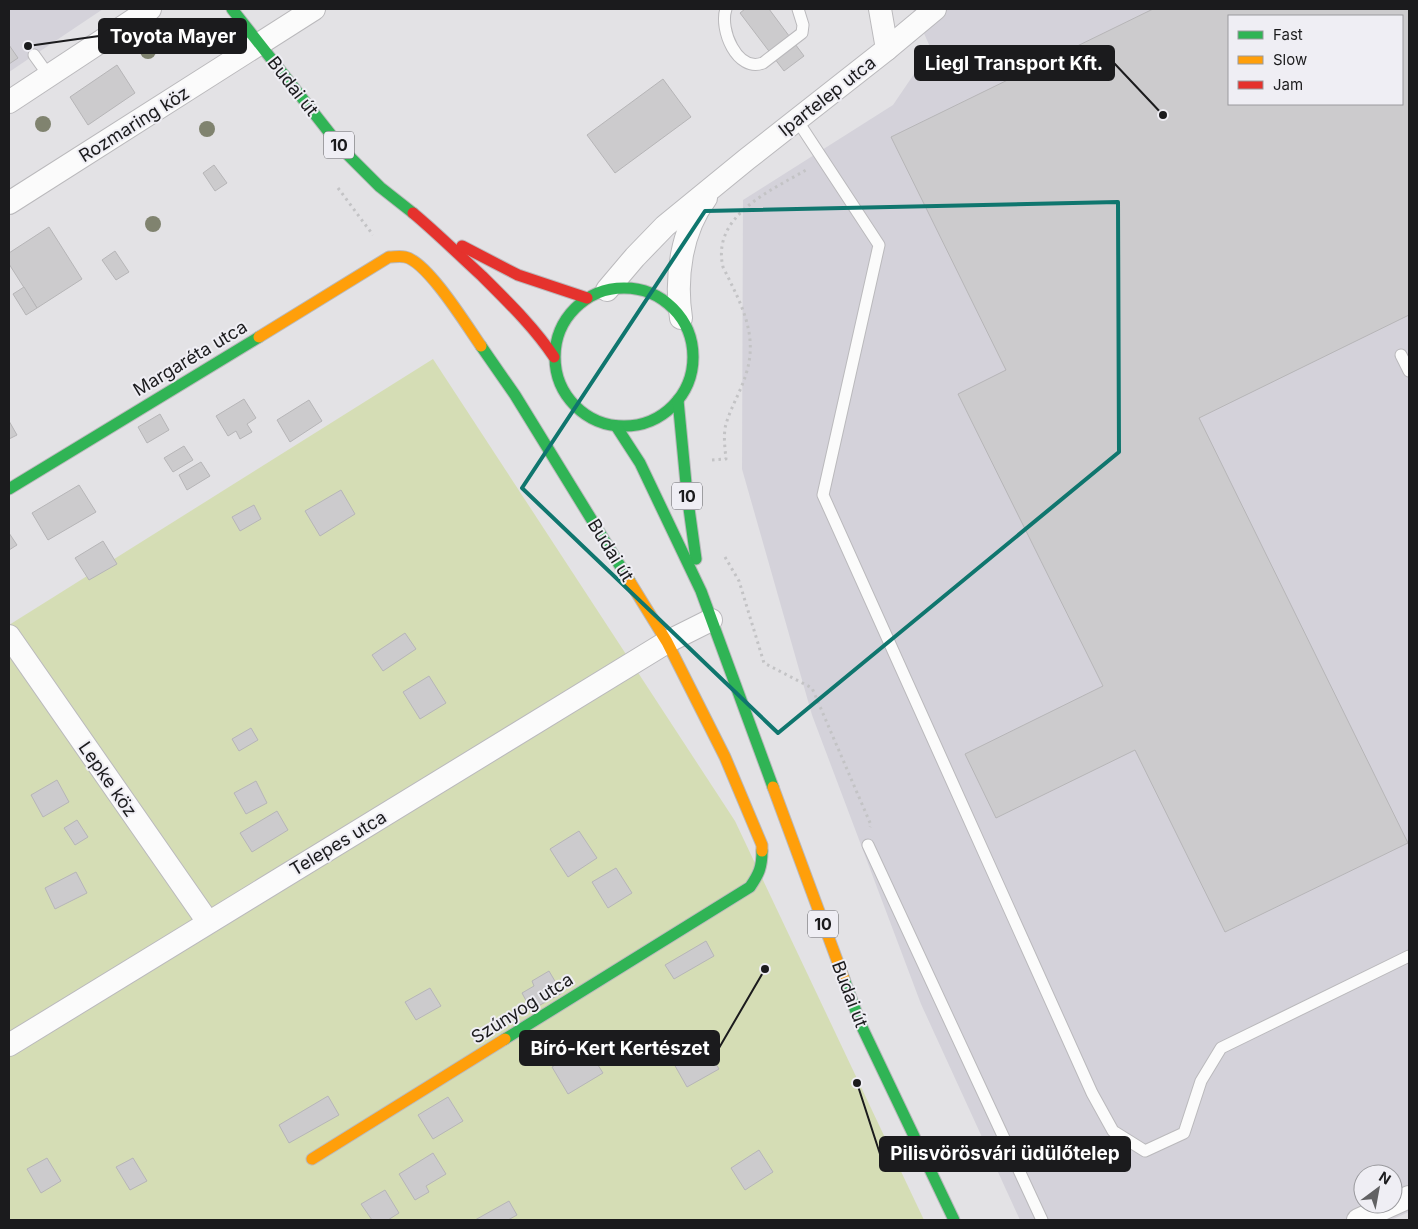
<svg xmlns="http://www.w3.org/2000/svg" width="1418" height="1229" font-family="Inter,sans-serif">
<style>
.built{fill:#d4d2da;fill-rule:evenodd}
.green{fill:#d5ddb5}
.building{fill:#cccbcd;stroke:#b6b5b7;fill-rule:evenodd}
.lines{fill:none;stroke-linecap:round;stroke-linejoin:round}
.lane-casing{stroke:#bab9bc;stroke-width:13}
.street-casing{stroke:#bab9bc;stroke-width:24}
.fast-casing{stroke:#bab9bc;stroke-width:13}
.slow-casing{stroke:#bab9bc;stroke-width:13}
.jam-casing{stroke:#bab9bc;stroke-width:13}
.path{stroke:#c3c3c5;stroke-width:3;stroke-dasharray:2.5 4;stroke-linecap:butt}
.lane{stroke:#fbfbfb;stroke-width:11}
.street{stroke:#fbfbfb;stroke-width:22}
.fast{stroke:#30b455;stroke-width:11}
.slow{stroke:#ff9f0a;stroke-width:11}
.jam{stroke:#e5322d;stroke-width:11}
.tree{fill:#80836f}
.marked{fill:none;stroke:#0f766e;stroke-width:4;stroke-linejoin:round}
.labels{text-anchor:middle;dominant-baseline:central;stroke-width:4;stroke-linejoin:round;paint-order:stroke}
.shield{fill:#efeef4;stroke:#5b5a5e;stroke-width:1}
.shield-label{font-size:16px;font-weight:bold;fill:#1b1b1d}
.street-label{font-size:18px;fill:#1b1b1d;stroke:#efeef4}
.leader{fill:none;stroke:#1b1b1d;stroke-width:2}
.callout-dot{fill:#1b1b1d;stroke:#efeef4;stroke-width:2}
.callout{fill:#1b1b1d;stroke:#1b1b1d;stroke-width:2}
.callout-label{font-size:19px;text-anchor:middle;font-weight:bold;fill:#fff}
</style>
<rect width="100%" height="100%" fill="#e3e2e5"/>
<g class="built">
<path d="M9,9H103L9,72Z"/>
<path d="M913,9H1409V1212L1391,1220H1020L921,1004L812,715L742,469L743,200L893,105L931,49ZM1229,16H1402V104H1229ZM1363,1174H1393V1204H1363Z"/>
</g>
<path class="green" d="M433,359L735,821L924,1220H9V625Z"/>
<g class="building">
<path d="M745,9H769L804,56L784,71L740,13Z"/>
<path d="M1153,9H1409V315L1199,418L1408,843L1225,932L1135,750L996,818L965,754L1103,686L958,394L1006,370L891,137ZM1229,16H1402V104H1229Z"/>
<path d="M9,45L18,58L9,64Z"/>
<path d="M117,65L135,93L88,125L70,97Z"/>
<path d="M663,79L691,117L615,173L587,135Z"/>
<path d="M214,165L227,183L215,191L203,173Z"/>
<path d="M49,227L82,279L37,308L9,264V253Z"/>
<path d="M115,251L129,272L116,280L102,260Z"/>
<path d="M24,287L37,308L26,315L13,294Z"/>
<path d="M244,399L256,418L247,424L252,432L240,439L236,431L228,436L216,416Z"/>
<path d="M309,400L322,421L290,442L277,420Z"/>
<path d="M160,414L169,430L147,443L138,427Z"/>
<path d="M9,421L17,435L9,439Z"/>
<path d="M184,446L193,460L173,472L164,458Z"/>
<path d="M201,462L210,476L187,490L179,475Z"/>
<path d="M79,485L96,512L48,540L32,513Z"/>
<path d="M341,490L355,514L320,536L305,511Z"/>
<path d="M254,505L261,519L240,531L232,517Z"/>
<path d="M9,533L17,545L9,550Z"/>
<path d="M103,541L117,564L89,580L75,558Z"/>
<path d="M405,633L416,649L383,671L372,655Z"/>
<path d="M429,676L446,703L420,719L403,692Z"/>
<path d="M251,728L258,740L239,751L232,739Z"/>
<path d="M57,780L69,802L43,817L31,795Z"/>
<path d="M256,781L267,803L246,814L234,793Z"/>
<path d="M277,811L288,830L252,852L240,833Z"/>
<path d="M77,820L88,837L75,845L64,828Z"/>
<path d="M579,831L597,858L568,877L550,849Z"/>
<path d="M616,868L632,893L608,908L592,882Z"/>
<path d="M76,872L87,893L55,909L45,888Z"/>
<path d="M706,941L714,956L674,979L665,965Z"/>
<path d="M549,971L562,993L531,1010L522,993L534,986L532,981Z"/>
<path d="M430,988L441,1006L416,1020L405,1002Z"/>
<path d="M586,1046L603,1073L568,1094L552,1067Z"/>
<path d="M706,1046L719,1069L687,1087L674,1064Z"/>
<path d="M328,1096L339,1115L289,1143L279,1125Z"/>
<path d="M448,1097L463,1121L433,1139L418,1115Z"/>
<path d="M759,1150L773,1172L745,1190L731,1168Z"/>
<path d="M433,1153L446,1174L426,1186L429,1192L415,1200L399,1174Z"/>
<path d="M47,1158L61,1181L41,1193L27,1169Z"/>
<path d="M133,1158L147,1181L130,1190L116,1167Z"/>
<path d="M385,1190L399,1213L388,1220H372L361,1204Z"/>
<path d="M509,1201L517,1215L508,1220H475Z"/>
</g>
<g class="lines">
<defs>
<g id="lane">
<path d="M726,9C719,29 737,73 763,63L802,33L803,25L798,9"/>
<path d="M34,55L49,76"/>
<path d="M797,120L879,245L823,495L1092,1093L1113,1131L1145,1151L1184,1133L1201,1081L1221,1048L1409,956"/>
<path d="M1401,355L1409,371"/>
<path d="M868,845L1042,1220"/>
</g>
<g id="street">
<path d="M880,9L887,49"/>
<path d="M9,102L150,9"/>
<path d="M9,203L314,9"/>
<path d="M607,290L635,257L665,226L747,159L887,49L935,9"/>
<path d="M681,318C675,278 681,231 706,198"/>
<path d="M9,636L208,922"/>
<path d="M9,1045L667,642L711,620"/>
<path d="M1358,1220L1409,1197"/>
</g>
<g id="fast">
<path d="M232,9L343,150L380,187L413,213"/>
<circle cx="624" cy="357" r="69"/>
<path d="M481,346L515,395L630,582"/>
<path d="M678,400L687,494L696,559"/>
<path d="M616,426L640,463L701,591L773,787"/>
<path d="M9,489L259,337"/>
<path d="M844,979L861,1025L954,1220"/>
<path d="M505,1039L750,887C759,874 762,867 762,851"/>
</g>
<g id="slow">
<path d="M259,337L389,257C394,257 400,256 405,257C427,261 467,326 481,346"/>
<path d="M630,582L667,642L725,757L762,845V851"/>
<path d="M773,787L844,979"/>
<path d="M312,1159L505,1039"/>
</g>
<g id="jam">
<path d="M413,213C437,233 459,255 482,276C508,302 534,327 554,357"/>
<path d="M462,246L518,275L587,298"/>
</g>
</defs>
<use href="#lane" class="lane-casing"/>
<use href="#street" class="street-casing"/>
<use href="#fast" class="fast-casing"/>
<use href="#slow" class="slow-casing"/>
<use href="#jam" class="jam-casing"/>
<g class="path">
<path d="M338,188L373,235"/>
<path d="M712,460L726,459C725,448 723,435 726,424C731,407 741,391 746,374C759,334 740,302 723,267C711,216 770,191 806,170"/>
<path d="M725,557L739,581L764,663L812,688L871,825L870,827"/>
</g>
<use href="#lane" class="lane"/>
<use href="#street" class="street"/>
<use href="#fast" class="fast"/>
<use href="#slow" class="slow"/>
<use href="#jam" class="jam"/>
</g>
<g class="tree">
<circle cx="148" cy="51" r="8"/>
<circle cx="43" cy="124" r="8"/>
<circle cx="207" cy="129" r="8"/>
<circle cx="153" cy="224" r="8"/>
</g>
<path class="marked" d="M1118,202L1119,452L778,733L522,488L705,211Z"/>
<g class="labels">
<g class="shield">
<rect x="324" y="131.5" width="30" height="27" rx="4"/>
<rect x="672" y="482.5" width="30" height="27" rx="4"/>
<rect x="808" y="910.5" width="30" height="27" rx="4"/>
</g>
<g class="shield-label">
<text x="339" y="145">10</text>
<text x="687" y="496">10</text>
<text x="823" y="924">10</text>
</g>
<g class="street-label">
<text transform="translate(293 86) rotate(52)">Budai út</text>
<text transform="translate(827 96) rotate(-38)">Ipartelep utca</text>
<text transform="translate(134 124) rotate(-32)">Rozmaring köz</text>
<text transform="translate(190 358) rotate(-31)">Margaréta utca</text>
<text transform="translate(611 550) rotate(58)">Budai út</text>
<text transform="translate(108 779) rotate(55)">Lepke köz</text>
<text transform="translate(338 843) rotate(-31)">Telepes utca</text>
<text transform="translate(850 994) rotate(69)">Budai út</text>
<text transform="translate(522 1008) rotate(-32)">Szúnyog utca</text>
</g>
</g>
<path class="leader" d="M28 46L99 36M1163 115L1114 63M765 969L719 1048M857 1083L880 1154"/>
<g class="callout-dot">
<circle cx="28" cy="46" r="5"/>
<circle cx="1163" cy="115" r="5"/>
<circle cx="765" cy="969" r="5"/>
<circle cx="857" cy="1083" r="5"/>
</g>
<g class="callout">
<rect x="99" y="19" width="147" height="34" rx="5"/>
<rect x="915" y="46" width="199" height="34" rx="5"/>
<rect x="520" y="1031" width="199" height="34" rx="5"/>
<rect x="880" y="1137" width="250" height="34" rx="5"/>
</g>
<g class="callout-label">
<text x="173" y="43">Toyota Mayer</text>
<text x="1014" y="70">Liegl Transport Kft.</text>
<text x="620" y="1055">Bíró-Kert Kertészet</text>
<text x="1005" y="1160">Pilisvörösvári üdülőtelep</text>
</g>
<rect width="1418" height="1229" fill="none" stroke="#1b1b1d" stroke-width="20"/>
<rect x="1228" y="15" width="175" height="90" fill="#efeef4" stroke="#9a9a9e"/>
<rect x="1238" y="31" width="25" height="8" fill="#30b455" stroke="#9a9a9e"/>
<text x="1273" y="40" font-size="15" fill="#1b1b1d">Fast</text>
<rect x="1238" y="56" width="25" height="8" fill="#ff9f0a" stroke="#9a9a9e"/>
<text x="1273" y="65" font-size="15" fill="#1b1b1d">Slow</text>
<rect x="1238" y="81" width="25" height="8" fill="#e5322d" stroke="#9a9a9e"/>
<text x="1273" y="90" font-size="15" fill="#1b1b1d">Jam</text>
<g transform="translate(1378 1189) rotate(32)"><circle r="24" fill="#efeef4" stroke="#9a9a9e"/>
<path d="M0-4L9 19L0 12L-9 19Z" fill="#616163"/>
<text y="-8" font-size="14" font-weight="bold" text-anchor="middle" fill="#1b1b1d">N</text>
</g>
</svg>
